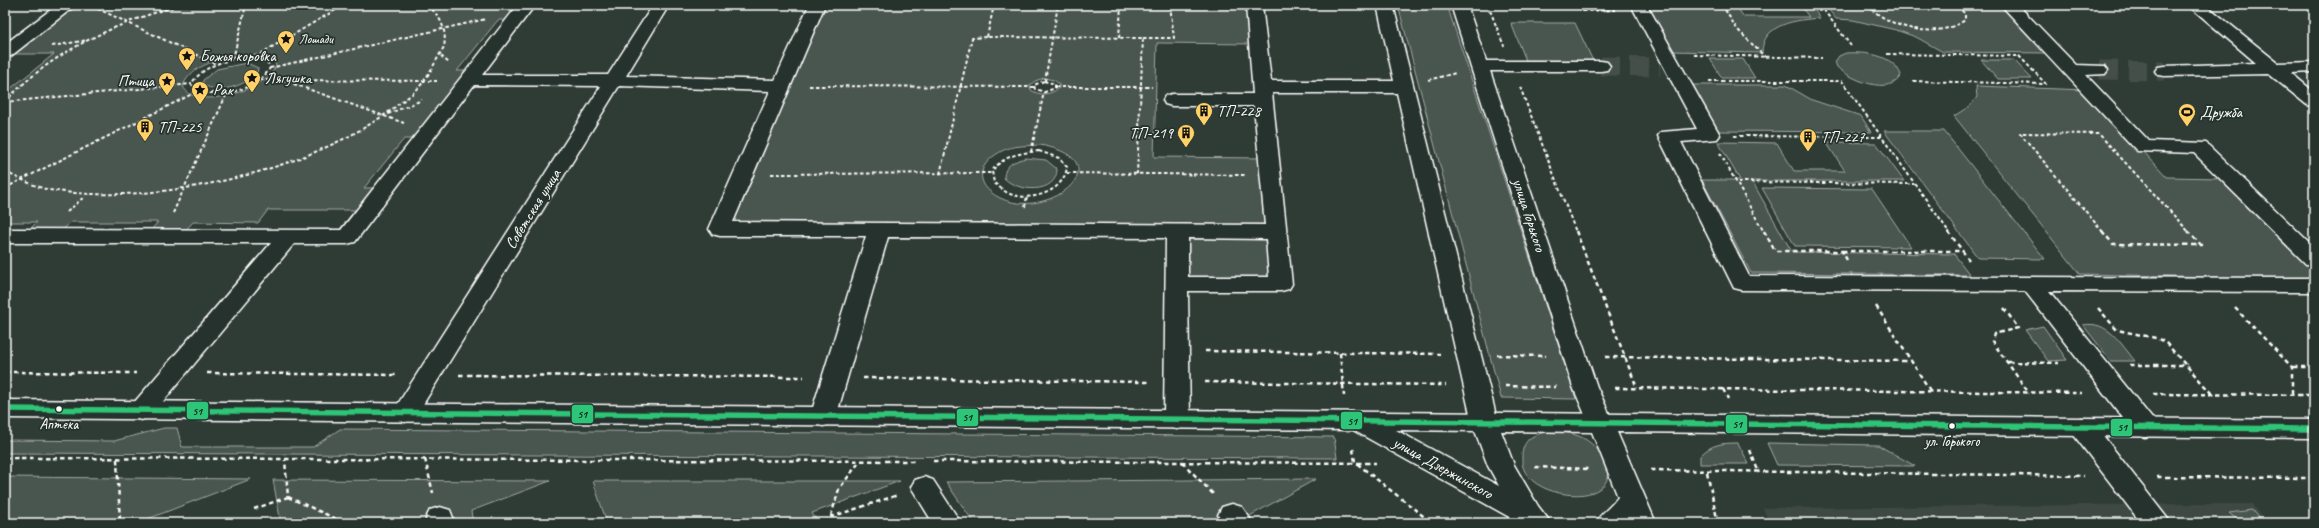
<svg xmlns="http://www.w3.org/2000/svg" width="2319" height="528" font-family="Caveat,sans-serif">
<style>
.built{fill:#3c4842}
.green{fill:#4a544f;stroke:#a4aaa7;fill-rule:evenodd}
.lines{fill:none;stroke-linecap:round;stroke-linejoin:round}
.minor-tunnel{stroke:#444f49;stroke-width:19;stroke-dasharray:19 10;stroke-linecap:butt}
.minor-casing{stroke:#fff;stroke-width:3}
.major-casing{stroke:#fff;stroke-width:3}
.path-far1{stroke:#fff;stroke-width:2;stroke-dasharray:3.5 2.5;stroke-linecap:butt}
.path{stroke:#fff;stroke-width:2.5;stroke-dasharray:4.5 3.5;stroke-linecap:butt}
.minor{fill:#26332d;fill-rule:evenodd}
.major{fill:#26332d;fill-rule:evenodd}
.bus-1-casing{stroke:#26332d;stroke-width:8}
.bus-1{stroke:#2dc577;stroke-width:5.5}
.bus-dot{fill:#fff;stroke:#26332d;stroke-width:1.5}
.labels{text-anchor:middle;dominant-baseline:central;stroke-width:3.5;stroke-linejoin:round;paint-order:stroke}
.far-poi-label{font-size:13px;fill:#fff;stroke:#26332d;text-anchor:start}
.bus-label{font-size:15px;fill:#fff;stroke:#26332d}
.poi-label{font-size:16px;fill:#fff;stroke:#26332d;text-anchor:start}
.street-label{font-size:16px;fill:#fff;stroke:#26332d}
.line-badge{stroke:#26332d;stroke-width:1.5}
.pale-badge-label{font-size:11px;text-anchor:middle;font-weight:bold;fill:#111}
</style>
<rect width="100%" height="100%" fill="#2f3b35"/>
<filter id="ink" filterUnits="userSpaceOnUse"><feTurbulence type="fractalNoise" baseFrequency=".025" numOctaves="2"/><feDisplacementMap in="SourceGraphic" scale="8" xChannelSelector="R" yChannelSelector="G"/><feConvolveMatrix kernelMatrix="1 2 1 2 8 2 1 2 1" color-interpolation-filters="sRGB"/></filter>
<g filter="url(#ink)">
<path class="built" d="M2180,504H2252L2264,521L2268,523H1769L1763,508Z"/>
<g class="green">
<path d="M71,5H523L512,20H498L457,71H472L420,139H404L364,188H381L345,234H336L355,210H268L258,223L193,222L182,234L148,233L158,222H71L59,233H26L37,222H5V93L54,54H6ZM244,55H256L273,60L276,65C269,89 194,113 183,86C191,64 223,58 244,55Z"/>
<path d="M826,5H1248L1251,44L1157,43L1154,157L1263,158L1274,278H1186V224L734,222ZM1044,78L1054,80L1059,84V88C1050,95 1040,96 1031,90L1030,85L1035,81ZM1040,145C1124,160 1050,222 1000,198C972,184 978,162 1004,150C1015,145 1028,146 1040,145Z"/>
<path d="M1398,5H1447L1576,399L1501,398Z"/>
<path d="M1645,5H1735L1744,17H1809L1800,5H1811L1820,18C1797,20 1762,23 1762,53L1671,51Z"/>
<path d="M1825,5H2002L2049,53L1943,52L1916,37L1896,30L1853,20L1836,19Z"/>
<path d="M1511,23H1575L1594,63H1527Z"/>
<path d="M1846,53C1865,52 1893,54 1901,75C1891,97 1849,79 1837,67L1835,62L1839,56Z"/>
<path d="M1710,59H1743L1755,78H1722Z"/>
<path d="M1981,60H2014L2032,79H1998Z"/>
<path d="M247,63L258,68L257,73C245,86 220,94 203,85V80L217,69Z"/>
<path d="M1693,85H1786L1812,100L1861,116L1871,132L1718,131Z"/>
<path d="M1976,86L2087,90L2167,177L2221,178L2314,268V279L2080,274L1954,116L1970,106L1977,97Z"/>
<path d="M1884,131H1944L2045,259L1978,258Z"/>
<path d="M1718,142L1777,143L1794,171H1845L1826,142L1876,143L1904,181H1752L1792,252L1954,254L1970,275L1751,273L1702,180H1740Z"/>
<path d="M1026,158L1046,160L1057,169C1057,195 1017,192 1004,178C1004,165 1014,161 1026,158Z"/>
<path d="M1762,188L1872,189L1911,247L1795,246Z"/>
<path d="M2083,325C2108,320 2121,344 2135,361H2111Z"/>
<path d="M2043,326L2067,360L2048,361L2025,330Z"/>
<path d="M164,428H177L182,447H313L340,429L1334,437L1337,458L5,453V440L114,441Z"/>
<path d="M1551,431C1562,432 1573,433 1583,438C1602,448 1623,480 1593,492C1570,501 1519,488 1522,457C1522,451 1524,444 1528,440C1534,434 1543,433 1551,431Z"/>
<path d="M1738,443L1749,464H1700V456C1711,444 1722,443 1738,443Z"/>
<path d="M1767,443L1878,445L1915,466L1777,465Z"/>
<path d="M5,477L251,479L145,520V523H5Z"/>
<path d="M1316,479L1237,523H974L946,482Z"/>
<path d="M273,480L550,481L471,511L473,523H281Z"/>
<path d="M593,481H900L812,513L818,523H607Z"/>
<path d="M2252,510L2262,523H2241L2229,513Z"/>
</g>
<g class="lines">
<g class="minor-tunnel">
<path d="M1601,66L1660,67"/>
<path d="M2099,70L2164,71"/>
</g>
<defs>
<g id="minor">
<path d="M57,5H76L11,56L5,57V44Z"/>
<path d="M518,5H535L482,75H608L653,5H669L626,76L775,80L809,5H825L733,222L1265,225L1254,106H1172L1165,104L1163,100L1165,96L1172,94H1253L1246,5H1262L1271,81H1394L1377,5H1393L1498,423L1494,430L1485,432L1476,430L1472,423L1397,93H1272L1292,284L1289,289L1281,291H1188L1190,420L1186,427L1177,429L1168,427L1164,420L1166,238L888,237L836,417L832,424L823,426L814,424L810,417L866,236H720L712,234L709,229L770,91L619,86L414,419L405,422L396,419L392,413L396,407L601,86L474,85L355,242L347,244H294L150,417L141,420L132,417L129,411L132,405L271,243H5V229L341,230ZM1188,238L1266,239L1269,277H1188Z"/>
<path d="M1451,5H1467L1486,61H1601L1607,62L1610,66L1607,70L1601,71H1490L1597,387L1614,424L1610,431L1601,433L1592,431L1573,387Z"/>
<path d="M1631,5H1647L1720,135L1717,139L1681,142L1749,276L2314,278V292L2049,291L2154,421L2158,428L2154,435L2145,437L2136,435L2025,291L1742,290L1734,288L1658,136L1661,132L1697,129Z"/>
<path d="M2001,5H2018L2076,65L2105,66L2108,70L2105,74L2086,75L2149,141L2206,143L2314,247V266L2306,264L2194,153L2137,151Z"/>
<path d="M2188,5H2206L2278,63L2314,62V72L2291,73L2314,92V107L2307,105L2269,74L2164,76L2158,75L2155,71L2158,67L2164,66L2256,63Z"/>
<path d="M2082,418L2091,420L2171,523H2141L2073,434L2069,427L2073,420Z"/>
<path d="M924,477L933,480L961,523H933L911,487L915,480Z"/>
<path d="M1232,504L1242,507L1253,523H1223L1218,515L1222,507Z"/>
<path d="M440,507L450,510L455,523H427L426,518L430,510Z"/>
</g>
<path id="major" d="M5,400L2314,420V438L1617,432L1656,523H1595C1601,513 1611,507 1618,497L1592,432L1501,431L1514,465L1538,506L1551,523H1520L1353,430L5,418ZM1396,430L1475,431L1488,466L1499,486Z"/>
</defs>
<use href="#minor" class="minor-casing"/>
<use href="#major" class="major-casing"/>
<g class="path-far1">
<path d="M1488,5L1504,46"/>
<path d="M1580,5L1583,11L1616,10"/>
<path d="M1722,5L1737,29L1765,57"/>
<path d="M1820,5L1851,46"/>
<path d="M1867,5C1891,29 1936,40 1965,20V14L1957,5"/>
<path d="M92,6L216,64"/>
<path d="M987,37L994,5"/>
<path d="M1119,38L1121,5"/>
<path d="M1143,38H1174L1170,5"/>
<path d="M52,46L88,40"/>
<path d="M1887,54L2019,56L2046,84"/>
<path d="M1694,55L1822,58"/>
<path d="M441,56L450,64"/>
<path d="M255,57L344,5"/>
<path d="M249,58L268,63L270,68C255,93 222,95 196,92L191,84C204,65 226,59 249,58Z"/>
<path d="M233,59L246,5"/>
<path d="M270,68L486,19"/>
<path d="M260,80L437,81"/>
<path d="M1428,80L1456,73"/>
<path d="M1044,81L1055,84V88L1045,92L1035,89L1034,85Z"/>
<path d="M1045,81L1058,5"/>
<path d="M1709,81H1842L1949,232"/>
<path d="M1913,81L2046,84"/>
<path d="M288,82L404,123"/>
<path d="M809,86L1035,87"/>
<path d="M1055,87H1152"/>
<path d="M1520,87L1576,232"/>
<path d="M5,102C52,51 114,24 180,5"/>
<path d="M5,102L191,84"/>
<path d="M388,114L422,100"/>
<path d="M1734,136L1881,137"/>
<path d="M1039,151L1059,158L1067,167C1064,192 1032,202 1010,194C1004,192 999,186 994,183L992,171C1004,155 1020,153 1039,151Z"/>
<path d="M1031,152L1044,92"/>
<path d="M1720,153L1764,232"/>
<path d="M5,172C19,178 35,187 50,190C154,207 311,172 395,107C403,100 414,94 420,86C430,74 436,60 444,47C447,30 441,16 427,5"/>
<path d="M1067,173L1245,175"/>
<path d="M771,174L992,173"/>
<path d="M940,174L972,38L987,37L1143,38L1137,174"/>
<path d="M1738,182L1914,184"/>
<path d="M5,188L196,92"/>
<path d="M1025,207L1027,196"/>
<path d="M67,212L85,196"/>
<path d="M173,213L227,93"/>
<path d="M2103,232L2020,133L2099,134L2189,232"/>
</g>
<g class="path">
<path d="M1576,231L1637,388"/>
<path d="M1764,231L1775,251H1842L1847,260"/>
<path d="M1948,231L1969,260"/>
<path d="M2102,231L2113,244L2201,245L2188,231"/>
<path d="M1842,251H1963"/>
<path d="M1876,306L1931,392"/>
<path d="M2004,308L2018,328L1994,334L1992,341L2029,393"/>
<path d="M2098,308L2117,330L2156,338L2165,342L2212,394"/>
<path d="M2235,308L2292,367V395"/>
<path d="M1205,351L1440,354"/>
<path d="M1340,353L1344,396"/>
<path d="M1497,355L1546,356"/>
<path d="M1605,357L1910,361"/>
<path d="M2008,362L2059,363"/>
<path d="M2130,365H2187"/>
<path d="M2293,367H2314"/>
<path d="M5,372L136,373"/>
<path d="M207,373L396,375"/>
<path d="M459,375L804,377"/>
<path d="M863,378L1148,382"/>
<path d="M1205,382L1446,385"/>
<path d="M1505,386L1556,387"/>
<path d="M1615,388L2082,393"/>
<path d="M1723,389L1728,399"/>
<path d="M2153,394L2314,395"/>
<path d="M1353,449L1355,462L1432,523"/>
<path d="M1750,450L1759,473"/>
<path d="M5,458L916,461"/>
<path d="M117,459L120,523"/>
<path d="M425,459L433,493"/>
<path d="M933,461L1376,463"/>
<path d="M1182,462L1214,495"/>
<path d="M1535,467L1590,469"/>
<path d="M1651,470L2084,476"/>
<path d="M1707,472L1718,523"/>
<path d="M2157,477L2314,478"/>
<path d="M288,497L345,523"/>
<path d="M254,509L288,497L285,460"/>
<path d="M831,516L839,489L860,461"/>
<path d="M825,523L831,517L898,495"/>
</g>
<use href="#minor" class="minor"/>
<use href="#major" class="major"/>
<defs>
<path id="bus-1" d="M5,409L2314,429"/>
</defs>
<use href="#bus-1" class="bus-1-casing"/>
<use href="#bus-1" class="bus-1"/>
</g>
</g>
<defs>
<symbol id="sight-pin" viewBox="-11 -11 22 30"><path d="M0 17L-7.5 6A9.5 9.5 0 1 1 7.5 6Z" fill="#ffd166" stroke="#26332d"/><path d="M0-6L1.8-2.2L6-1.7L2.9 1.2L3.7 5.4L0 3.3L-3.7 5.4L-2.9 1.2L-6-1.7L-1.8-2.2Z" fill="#111"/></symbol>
<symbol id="building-pin" viewBox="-11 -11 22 30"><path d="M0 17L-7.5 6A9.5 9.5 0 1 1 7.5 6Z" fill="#ffd166" stroke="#26332d"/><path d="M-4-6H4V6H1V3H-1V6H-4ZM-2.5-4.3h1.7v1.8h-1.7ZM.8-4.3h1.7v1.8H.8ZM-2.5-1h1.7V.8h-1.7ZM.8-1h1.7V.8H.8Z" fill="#111"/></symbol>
<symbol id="stadium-pin" viewBox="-11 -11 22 30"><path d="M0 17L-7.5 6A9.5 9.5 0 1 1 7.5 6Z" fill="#ffd166" stroke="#26332d"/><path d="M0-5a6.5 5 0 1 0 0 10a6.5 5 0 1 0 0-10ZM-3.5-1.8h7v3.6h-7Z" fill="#111"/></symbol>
</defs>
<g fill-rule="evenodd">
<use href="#sight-pin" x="276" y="29" width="20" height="27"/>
<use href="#sight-pin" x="177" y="46" width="20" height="27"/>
<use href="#sight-pin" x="242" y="68" width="20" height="27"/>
<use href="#sight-pin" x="157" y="71" width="20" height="27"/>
<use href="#sight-pin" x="190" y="80" width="20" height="27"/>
<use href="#building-pin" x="1194" y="101" width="20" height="27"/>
<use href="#stadium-pin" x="2177" y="102" width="20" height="27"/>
<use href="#building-pin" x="135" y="117" width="20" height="27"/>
<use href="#building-pin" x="1176" y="123" width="20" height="27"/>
<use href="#building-pin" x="1798" y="127" width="20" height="27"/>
</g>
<g class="bus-dot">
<circle cx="59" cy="409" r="3.5"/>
<circle cx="1952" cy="426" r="3.5"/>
</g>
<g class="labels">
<g class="far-poi-label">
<text x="299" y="39">Лошади</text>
</g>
<g class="bus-label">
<text x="59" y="424">Аптека</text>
<text x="1952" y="441">ул. Горького</text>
</g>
<g class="poi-label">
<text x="200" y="56">Божья коровка</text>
<text x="265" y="78">Лягушка</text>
<text x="154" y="81" text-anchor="end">Птица</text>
<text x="213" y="90">Рак</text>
<text x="1217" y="111">ТП-228</text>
<text x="2200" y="112">Дружба</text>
<text x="158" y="127">ТП-225</text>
<text x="1173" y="133" text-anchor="end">ТП-219</text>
<text x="1821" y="137">ТП-227</text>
</g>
<g class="street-label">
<text transform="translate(533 209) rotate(-58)">Советская улица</text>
<text transform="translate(1529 215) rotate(72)">улица Горького</text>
<text transform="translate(1443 468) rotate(29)">улица Дзержинского</text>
</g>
</g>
<g class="line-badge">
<rect x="186" y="401" width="23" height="19" rx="4" fill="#2dc577"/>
<rect x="571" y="404" width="23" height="20" rx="4" fill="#2dc577"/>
<rect x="956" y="408" width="23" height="19" rx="4" fill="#2dc577"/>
<rect x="1340" y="411" width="23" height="19" rx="4" fill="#2dc577"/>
<rect x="1725" y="414" width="23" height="20" rx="4" fill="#2dc577"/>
<rect x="2110" y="418" width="23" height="19" rx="4" fill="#2dc577"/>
</g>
<g class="pale-badge-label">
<text x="197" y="415">51</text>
<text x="582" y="418">51</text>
<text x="967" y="421">51</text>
<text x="1352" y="425">51</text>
<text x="1737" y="428">51</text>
<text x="2122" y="431">51</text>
</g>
<rect width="2319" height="528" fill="none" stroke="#26332d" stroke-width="20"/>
<rect x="10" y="10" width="2299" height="508" fill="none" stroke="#fff" stroke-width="1.5" filter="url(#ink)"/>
</svg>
